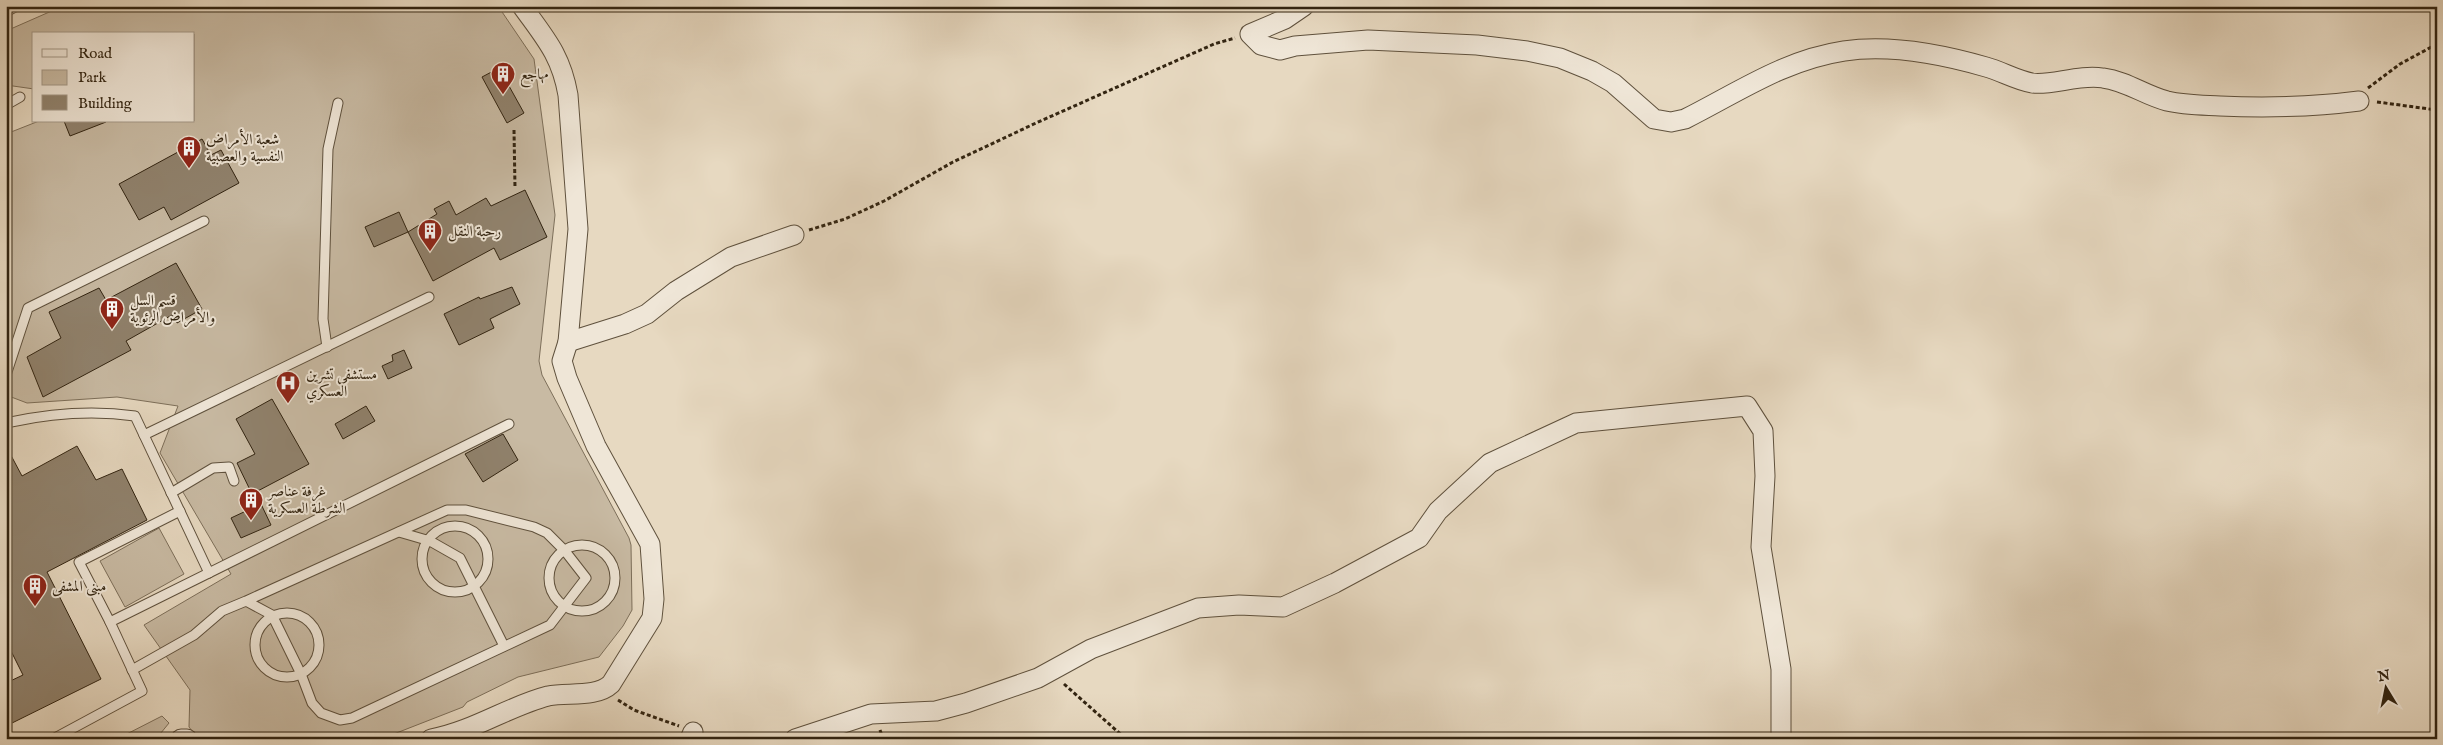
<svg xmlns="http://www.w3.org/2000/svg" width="2443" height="745" font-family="'IM FELL English',Amiri,serif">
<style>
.green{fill:#c8baa3;stroke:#7d6f5a}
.building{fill:#90826d;stroke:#322411}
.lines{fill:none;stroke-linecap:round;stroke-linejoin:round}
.service-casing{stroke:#5f513d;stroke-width:11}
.minor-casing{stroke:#5f513d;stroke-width:21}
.path{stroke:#322411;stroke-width:3;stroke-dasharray:4 2.5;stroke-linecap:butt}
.service{stroke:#efe6d7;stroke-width:9}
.minor{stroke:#efe6d7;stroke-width:19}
.labels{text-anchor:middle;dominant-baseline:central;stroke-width:4;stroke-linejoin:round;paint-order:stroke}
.poi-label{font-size:15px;fill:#322411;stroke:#efe6d7;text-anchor:start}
</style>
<rect width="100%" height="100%" fill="#e7d9c1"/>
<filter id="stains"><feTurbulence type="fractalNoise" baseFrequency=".004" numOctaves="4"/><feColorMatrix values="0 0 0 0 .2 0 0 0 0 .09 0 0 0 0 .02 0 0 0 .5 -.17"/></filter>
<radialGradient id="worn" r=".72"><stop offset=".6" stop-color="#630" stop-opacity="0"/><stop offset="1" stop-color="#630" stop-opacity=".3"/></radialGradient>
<g class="green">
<path d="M63,6H498L534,59L555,215L539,361L542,375L629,538L631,545L632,610L623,626L599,657L518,677L467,702L463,707L381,739H198L189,727L190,690L144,625L231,574L160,453L178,406L117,397L27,403L6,395V256L9,245L6,240V134L39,121H194V34H34V89L6,85V31Z"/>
<path d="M159,528L184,574L125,607L100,561Z"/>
<path d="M162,716L169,723L156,739H117Z"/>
</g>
<g class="building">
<path d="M499,68L524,113L507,123L482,77Z"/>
<path d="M64,121H106V122L70,136Z"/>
<path d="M202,139L211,155L221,150L239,183L171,220L164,207L139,220L119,184Z"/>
<path d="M525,190L547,237L500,260L494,248L433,281L408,232L437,214L434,209L449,201L456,215L486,198L491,206Z"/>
<path d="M399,212L408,232L374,247L365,227Z"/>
<path d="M176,263L202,309L177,323L172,315L126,341L131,350L43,397L27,357L61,338L49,312L99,288L106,300Z"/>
<path d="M512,287L520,304L490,319L494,328L459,345L444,314L479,297L480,299Z"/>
<path d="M404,350L412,368L388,379L382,366L393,361L392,355Z"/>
<path d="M272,399L309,464L252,494L237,463L255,454L236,419Z"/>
<path d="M366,406L375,421L343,439L335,424Z"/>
<path d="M503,434L518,460L483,482L465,454Z"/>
<path d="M6,446L22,476L77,446L96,480L122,469L147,520L47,572L101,679L6,726V683L23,675L6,641Z"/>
<path d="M261,504L271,525L241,538L231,518Z"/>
</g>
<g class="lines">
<defs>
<g id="service">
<path d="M6,12L17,6"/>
<path d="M6,105L20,97"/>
<path d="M327,347L323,319L328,149L338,103"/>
<path d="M6,375L28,308L204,221"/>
<path d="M6,420L11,422C53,413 92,410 135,416L209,573"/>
<path d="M144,435L429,297"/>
<path d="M171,493L213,468L229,467L234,481"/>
<circle cx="455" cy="559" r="33"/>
<path d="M399,532L430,541L460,558L504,646"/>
<circle cx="582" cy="578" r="33"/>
<circle cx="287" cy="645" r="32"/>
<path d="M110,622L79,562L180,511"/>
<path d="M132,670L194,635L222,611L246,601L447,510H466L534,527L547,533L565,551L586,578L550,625L352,718L340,720L321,713L312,703L301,674L272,615L246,601"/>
<path d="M53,739L142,691L110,622L509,424"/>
</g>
<g id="minor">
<path d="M1304,6L1285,19L1250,34L1261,45L1280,50L1295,46L1368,40L1477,45L1527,51L1560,58L1592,71L1613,83L1654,119L1671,122L1685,119C1737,93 1784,60 1844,51C1890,44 1941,54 1986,67C2001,71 2016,80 2032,83C2051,86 2079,74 2103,78C2127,81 2144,95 2167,101C2184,105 2202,105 2220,106C2266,108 2313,107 2359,101"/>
<path d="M568,342L625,324L647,314L676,291L731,257L794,235"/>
<path d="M181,739H187"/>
<path d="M431,739C474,731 509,706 548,696C568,692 596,698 611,684L652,618L654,599L650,544L596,446L567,378L562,361L568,342L578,229L568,95C561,55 545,38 522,6"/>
<path d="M690,739L693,732"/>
<path d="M795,739L871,714L936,711L966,703L1038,678L1091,649L1198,608L1239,605L1283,607L1335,583L1419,538L1438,511L1490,463L1576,423L1747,406L1763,431L1765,476L1761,547L1781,669V739"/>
</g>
</defs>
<use href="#service" class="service-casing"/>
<use href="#minor" class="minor-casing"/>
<g class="path">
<path d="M2368,88L2400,64L2437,44"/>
<path d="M2377,102L2437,110"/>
<path d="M514,130L515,188"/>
<path d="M809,230L845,219L884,201L953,162L1036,123L1214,44L1235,38"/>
<path d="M1064,684L1126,739"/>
<path d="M618,700L634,710L679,726"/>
<path d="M880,730L883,739"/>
</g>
<use href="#service" class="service"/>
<use href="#minor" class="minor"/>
</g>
<defs>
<symbol id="building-pin" viewBox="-11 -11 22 30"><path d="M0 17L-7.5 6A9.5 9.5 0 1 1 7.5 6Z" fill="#8f2418" stroke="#efe6d7"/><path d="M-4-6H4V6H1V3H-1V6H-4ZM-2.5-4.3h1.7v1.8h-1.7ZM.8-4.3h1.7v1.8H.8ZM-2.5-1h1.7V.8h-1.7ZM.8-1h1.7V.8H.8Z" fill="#fff"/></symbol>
<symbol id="hospital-pin" viewBox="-11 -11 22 30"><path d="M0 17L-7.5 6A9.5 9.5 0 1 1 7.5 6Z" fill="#8f2418" stroke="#efe6d7"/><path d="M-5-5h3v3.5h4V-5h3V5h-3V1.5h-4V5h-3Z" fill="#fff"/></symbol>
</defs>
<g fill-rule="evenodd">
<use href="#building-pin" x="489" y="60" width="28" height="38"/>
<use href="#building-pin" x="175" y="134" width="28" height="38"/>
<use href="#building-pin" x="416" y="217" width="28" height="38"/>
<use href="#building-pin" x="98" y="295" width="28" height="38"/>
<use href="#hospital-pin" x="274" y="369" width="28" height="38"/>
<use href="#building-pin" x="237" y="486" width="28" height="38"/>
<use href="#building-pin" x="21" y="572" width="28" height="38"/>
</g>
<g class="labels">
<g class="poi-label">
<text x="520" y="74">مهاجع</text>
<text x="206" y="139">شعبة الأمراض<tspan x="206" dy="17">النفسية والعصبية</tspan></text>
<text x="448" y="231">رحبة النقل</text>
<text x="130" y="300">قسم السل<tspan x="130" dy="17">والأمراض الرئوية</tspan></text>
<text x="306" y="374">مستشفى تشرين<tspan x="306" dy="17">العسكري</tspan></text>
<text x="268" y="491">غرفة عناصر<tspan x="268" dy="17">الشرطة العسكرية</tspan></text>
<text x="52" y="586">مبنى المشفى</text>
</g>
</g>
<rect width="2443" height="745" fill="none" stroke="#e7d9c1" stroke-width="25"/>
<rect x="8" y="8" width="2428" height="730" fill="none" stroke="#322411" stroke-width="2.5"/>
<rect x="12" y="12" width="2418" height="720" fill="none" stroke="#322411"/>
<rect x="32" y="32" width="162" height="90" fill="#efe6d7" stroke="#a39888"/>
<rect x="42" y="49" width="25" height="8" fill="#efe6d7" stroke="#a39888"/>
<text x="78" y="58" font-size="15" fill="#322411">Road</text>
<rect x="42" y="70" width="25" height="15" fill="#c8baa3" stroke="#a39888"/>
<text x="78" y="82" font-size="15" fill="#322411">Park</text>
<rect x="42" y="95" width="25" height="15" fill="#90826d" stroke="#a39888"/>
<text x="78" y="108" font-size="15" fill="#322411">Building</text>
<g transform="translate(2386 688) rotate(350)" stroke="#efe6d7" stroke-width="4" paint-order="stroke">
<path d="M0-4L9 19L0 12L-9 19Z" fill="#322411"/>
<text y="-8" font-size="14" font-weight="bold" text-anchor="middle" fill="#322411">N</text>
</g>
<rect width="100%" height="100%" filter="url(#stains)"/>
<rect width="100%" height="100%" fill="url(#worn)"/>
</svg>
